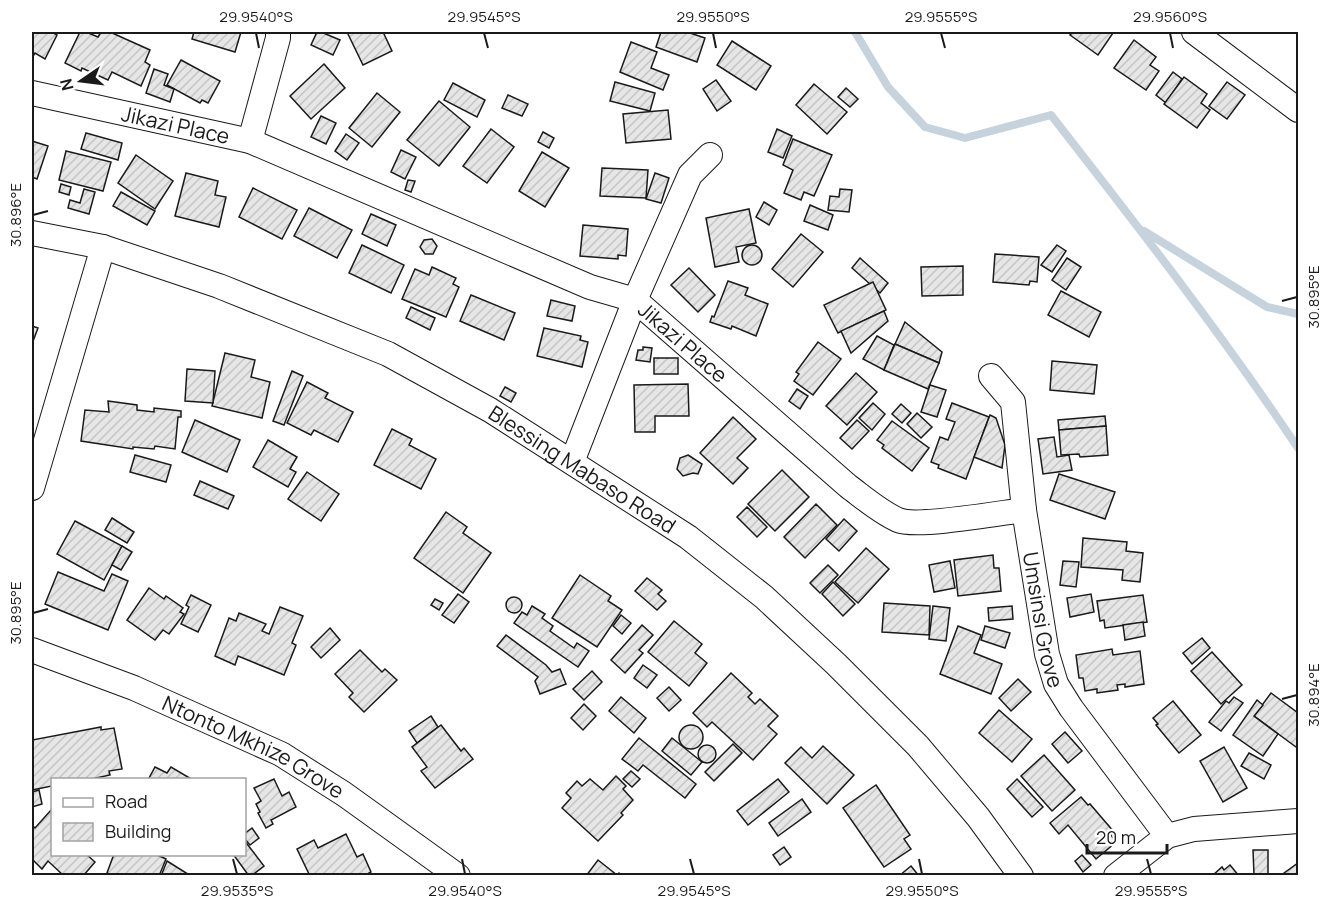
<svg xmlns="http://www.w3.org/2000/svg" width="1330" height="907" font-family="Manrope,sans-serif">
<style>
.lines{fill:none;stroke-linecap:round;stroke-linejoin:round}
.stream{stroke:#c6d2dc;stroke-width:8}
.building{fill:url(#building-hatch);stroke:#1a1a1a;stroke-width:1.5}
.minor-casing{stroke:#1a1a1a;stroke-width:26}
.minor{stroke:#fff;stroke-width:24}
.ticks{fill:none;stroke:#1a1a1a;stroke-width:2}
.labels{text-anchor:middle;dominant-baseline:central;stroke-width:4.5;stroke-linejoin:round;paint-order:stroke}
.street-label{font-size:21px;fill:#1a1a1a;stroke:#fff}
.neatline{fill:none;stroke:#1a1a1a;stroke-width:2}
.ticks-label{font-size:15px;text-anchor:middle;fill:#1a1a1a}
</style>
<defs>
<pattern id="building-hatch" width="6" height="6" patternUnits="userSpaceOnUse" patternTransform="scale(1.5)"><rect width="6" height="6" fill="#e6e6e6"/><path d="M-1 1l2-2M0 6l6-6M5 7l2-2" fill="none" stroke="#c5c5c5"/></pattern>
</defs>
<rect width="100%" height="100%" fill="#fff"/>
<g class="lines">
<g class="stream">
<path d="M855,32L888,87L925,127L965,138L1051,115C1136,224 1221,333 1298,448"/>
<path d="M1144,231L1267,307L1298,314"/>
</g>
</g>
<g class="building">
<path d="M32,32H52L57,35L45,59L35,53L32,58Z"/>
<path d="M80,32H86L98,37L101,32H110L150,50L145,62L150,65L141,86L112,72L108,80L82,68L81,71L65,63Z"/>
<path d="M194,32H241L235,52L192,39Z"/>
<path d="M317,32H321L340,40L333,55L311,45Z"/>
<path d="M347,32H383L392,51L363,65Z"/>
<path d="M661,32H687L705,38L697,62L656,47Z"/>
<path d="M1073,32H1111L1113,33L1098,55L1070,35Z"/>
<path d="M1134,40L1156,57L1150,65L1159,71L1146,90L1114,68Z"/>
<path d="M732,41L771,66L756,90L717,65Z"/>
<path d="M631,42L657,52L651,68L669,75L663,90L620,72Z"/>
<path d="M181,60L220,81L208,103L202,100L200,103L167,85Z"/>
<path d="M324,64L345,88L311,119L290,96Z"/>
<path d="M154,69L168,74L164,85L174,89L170,102L146,93Z"/>
<path d="M1173,72L1182,79L1166,103L1156,95Z"/>
<path d="M1184,77L1207,94L1201,103L1210,110L1197,128L1164,104Z"/>
<path d="M716,80L731,101L717,111L703,89Z"/>
<path d="M615,82L655,93L650,111L610,101Z"/>
<path d="M1227,82L1245,95L1227,119L1209,106Z"/>
<path d="M453,83L485,100L477,117L444,100Z"/>
<path d="M814,84L847,112L827,134L796,105Z"/>
<path d="M846,88L858,99L850,107L838,97Z"/>
<path d="M377,93L400,112L372,147L349,128Z"/>
<path d="M508,95L528,104L522,116L502,108Z"/>
<path d="M439,101L470,127L439,166L407,140Z"/>
<path d="M668,110L671,139L626,143L623,114Z"/>
<path d="M321,116L336,123L326,144L311,137Z"/>
<path d="M491,129L514,147L487,183L463,166Z"/>
<path d="M777,129L792,136L783,158L768,152Z"/>
<path d="M543,132L554,138L549,148L538,142Z"/>
<path d="M86,133L122,143L118,160L81,149Z"/>
<path d="M346,134L359,143L347,160L335,151Z"/>
<path d="M793,139L832,155L814,196L804,192L801,200L784,193L793,170L783,165Z"/>
<path d="M32,141L48,146L37,179L32,177Z"/>
<path d="M401,150L416,157L405,179L391,172Z"/>
<path d="M66,151L111,162L103,191L59,180Z"/>
<path d="M542,152L569,168L545,207L519,191Z"/>
<path d="M136,155L173,181L155,209L118,183Z"/>
<path d="M602,168L648,170L646,198L600,196Z"/>
<path d="M186,173L218,181L215,195L226,197L219,227L175,216Z"/>
<path d="M655,173L669,178L661,203L646,199Z"/>
<path d="M408,180L415,181L411,192L405,190Z"/>
<path d="M61,184L71,187L69,195L59,192Z"/>
<path d="M253,188L297,210L282,239L239,217Z"/>
<path d="M84,189L95,192L89,214L68,208L70,200L80,203Z"/>
<path d="M840,189L852,190L849,212L828,210L830,196L839,197Z"/>
<path d="M121,192L155,211L147,225L113,206Z"/>
<path d="M764,202L777,210L769,225L756,217Z"/>
<path d="M810,205L833,215L828,230L804,221Z"/>
<path d="M309,208L352,230L337,258L294,236Z"/>
<path d="M749,209L756,243L736,247L739,262L715,267L706,218Z"/>
<path d="M371,214L396,225L387,246L362,234Z"/>
<path d="M583,225L628,229L626,256L618,255V259L580,256Z"/>
<path d="M801,234L823,252L793,287L772,269Z"/>
<path d="M432,239L437,246L433,254H425L420,247L424,240Z"/>
<path d="M362,245L404,265L391,293L349,273Z"/>
<path d="M1057,245L1066,251L1052,272L1041,265Z"/>
<circle cx="752" cy="255" r="10"/>
<path d="M995,254L1039,257L1037,282L1030,281L1029,285L993,282Z"/>
<path d="M860,258L888,283L880,293L852,268Z"/>
<path d="M1067,258L1081,267L1066,290L1052,280Z"/>
<path d="M963,266V295L922,296L921,267Z"/>
<path d="M432,267L456,278L453,284L459,287L446,317L402,299L415,269L429,275Z"/>
<path d="M689,268L715,295L698,312L671,285Z"/>
<path d="M728,281L748,288L745,295L768,304L756,336L732,326L731,329L710,322L712,316L714,317Z"/>
<path d="M873,282L886,310L838,333L824,305Z"/>
<path d="M1061,291L1101,312L1089,337L1048,315Z"/>
<path d="M471,295L515,313L504,340L460,321Z"/>
<path d="M551,300L575,306L572,321L547,316Z"/>
<path d="M411,307L435,318L430,330L406,318Z"/>
<path d="M884,311L888,321L851,353L841,331Z"/>
<path d="M905,322L942,352L939,363L895,344Z"/>
<path d="M32,326L38,328L32,344Z"/>
<path d="M544,328L581,336L580,340L588,342L582,367L537,356Z"/>
<path d="M877,336L894,345L884,370L863,359Z"/>
<path d="M818,342L841,359L813,395L794,381L799,374L796,372Z"/>
<path d="M895,344L939,363L928,389L884,370Z"/>
<path d="M643,347L652,348L650,362L636,360L638,350H643Z"/>
<path d="M225,353L255,360L251,377L270,382L262,418L212,406Z"/>
<rect x="654" y="358" width="24" height="16"/>
<path d="M1052,361L1097,365L1094,394L1050,390Z"/>
<path d="M187,369L215,371L213,403L185,401Z"/>
<path d="M292,371L303,376L284,425L273,421Z"/>
<path d="M856,373L877,392L847,425L826,406Z"/>
<path d="M307,382L328,393L325,398L353,412L338,442L314,430L311,435L287,423Z"/>
<path d="M688,384L689,416H655V432H635L634,385Z"/>
<path d="M930,385L946,390L937,417L921,412Z"/>
<path d="M505,387L516,393L511,402L500,396Z"/>
<path d="M797,389L808,396L800,409L789,401Z"/>
<path d="M108,401L137,405V410L154,412V408L181,411V417H178L175,449L155,446L154,449L133,447V449L81,441L85,410L109,412Z"/>
<path d="M873,403L885,414L872,430L859,418Z"/>
<path d="M952,403L989,417L966,479L938,468L939,465L931,462L940,437L948,440L955,422L946,419Z"/>
<path d="M901,404L911,413L902,423L892,414Z"/>
<path d="M917,413L932,427L921,438L907,424Z"/>
<path d="M990,415L996,418L1005,445L1002,468L974,457Z"/>
<path d="M1105,416L1106,426L1059,430L1058,420Z"/>
<path d="M733,417L756,439L737,458L748,468L733,484L700,453Z"/>
<path d="M195,420L240,440L227,472L182,452Z"/>
<path d="M857,420L869,431L852,449L840,438Z"/>
<path d="M892,421L929,448L912,471L882,448L884,445L877,440Z"/>
<path d="M1106,426L1108,455L1080,457L1079,454L1061,455L1059,430Z"/>
<path d="M392,429L412,439L409,445L436,459L421,489L374,465Z"/>
<path d="M1054,437L1057,457L1069,455L1072,470L1043,474L1038,439Z"/>
<path d="M268,440L297,457L290,469L296,472L288,487L253,467Z"/>
<path d="M135,455L171,465L166,482L130,472Z"/>
<path d="M688,455L702,464L698,474L693,473L683,476L677,469L680,458Z"/>
<path d="M782,470L809,497L775,531L748,504Z"/>
<path d="M307,472L339,494L321,521L288,499Z"/>
<path d="M1059,474L1115,492L1105,519L1050,500Z"/>
<path d="M200,481L234,496L228,509L194,495Z"/>
<path d="M816,504L837,525L805,558L784,537Z"/>
<path d="M747,507L767,527L757,537L737,517Z"/>
<path d="M446,512L467,527L463,533L491,553L463,593L414,558Z"/>
<path d="M112,518L134,532L127,543L105,530Z"/>
<path d="M844,519L857,531L839,551L826,539Z"/>
<path d="M75,521L122,546L104,580L57,554Z"/>
<path d="M1083,538L1127,542L1126,551L1143,553L1140,582L1122,580L1123,570L1081,567Z"/>
<path d="M122,546L132,552L121,570L112,565Z"/>
<path d="M866,548L889,569L858,603L835,582Z"/>
<path d="M993,555L994,568H999L1001,591L958,596L954,560Z"/>
<path d="M950,561L955,588L934,592L929,565Z"/>
<path d="M1063,561L1079,562L1076,587L1060,585Z"/>
<path d="M828,565L838,575L820,593L810,583Z"/>
<path d="M58,572L104,591L112,574L128,581L108,630L45,604Z"/>
<path d="M580,575L611,596L608,601L622,610L597,647L552,618Z"/>
<path d="M647,578L662,590L658,594L666,601L657,610L635,591Z"/>
<path d="M833,582L855,604L843,616L822,594Z"/>
<path d="M149,588L164,599L166,596L183,608L180,612L184,614L169,634L163,630L155,640L127,620Z"/>
<path d="M458,594L469,602L454,623L442,615Z"/>
<path d="M1091,594L1094,612L1070,617L1067,598Z"/>
<path d="M191,595L211,605L198,632L181,624L189,607L186,605Z"/>
<path d="M1143,595L1147,622L1105,628L1104,620L1100,621L1097,601Z"/>
<circle cx="514" cy="605" r="8"/>
<path d="M435,599L443,603L439,610L431,605Z"/>
<path d="M884,603L930,606L929,635L882,632Z"/>
<path d="M532,606L545,614L542,618L553,626L550,631L574,648L577,643L589,651L578,667L514,623L522,612L527,615Z"/>
<path d="M933,606L950,608L946,641L929,639Z"/>
<path d="M1012,606L1013,619L989,621L988,608Z"/>
<path d="M280,607L303,616L292,643L296,645L284,675L238,656L235,665L215,656L229,618L236,621L239,613L266,624L262,631L269,634Z"/>
<path d="M621,615L631,623L622,634L613,626Z"/>
<path d="M674,621L702,644L695,653L707,663L689,686L648,652Z"/>
<path d="M1143,622L1145,636L1125,640L1123,625Z"/>
<path d="M642,625L653,635L639,650L643,653L625,673L611,660Z"/>
<path d="M958,626L981,635L974,653L1002,664L991,694L940,674Z"/>
<path d="M985,626L1010,633L1005,648L981,640Z"/>
<path d="M330,628L340,640L321,658L311,647Z"/>
<path d="M506,635L546,665L552,672L560,669L566,684L540,694L535,681L538,677L497,646Z"/>
<path d="M1202,638L1210,648L1192,664L1183,653Z"/>
<path d="M1112,649L1113,655L1140,651L1144,684L1125,687V684L1117,685L1118,690L1097,693V689L1085,691L1083,678H1079L1076,655Z"/>
<path d="M360,650L382,672L385,669L397,680L364,712L349,697L353,693L335,674Z"/>
<path d="M1212,652L1242,685L1221,704L1191,671Z"/>
<path d="M643,665L657,675L647,688L634,678Z"/>
<path d="M592,671L602,682L584,700L573,689Z"/>
<path d="M731,673L752,693L748,697L755,704L760,699L778,716L768,726L777,734L753,760L712,722L707,727L693,713Z"/>
<path d="M1018,679L1031,692L1011,711L999,698Z"/>
<path d="M669,687L681,700L669,711L657,698Z"/>
<path d="M1271,693L1298,713V744L1296,747L1254,716Z"/>
<path d="M621,697L646,718L634,733L609,711Z"/>
<path d="M1234,697L1243,703L1221,731L1209,722L1226,701L1229,703Z"/>
<path d="M1257,700L1263,705L1254,716L1278,734L1263,756L1233,735Z"/>
<path d="M1173,701L1201,735L1179,753L1156,725L1158,724L1153,718Z"/>
<path d="M584,704L596,716L583,730L571,718Z"/>
<path d="M999,710L1032,739L1012,762L979,733Z"/>
<path d="M431,716L438,727L417,743L409,731Z"/>
<path d="M441,725L461,751L464,748L473,759L435,788L421,771L427,767L412,747Z"/>
<circle cx="691" cy="737" r="12"/>
<path d="M101,727V730L114,728L122,769L109,771L110,775L87,780H52V786L32,790V740Z"/>
<path d="M1065,732L1082,751L1068,763L1052,744Z"/>
<path d="M639,738L696,784L685,798L643,765L638,771L622,759Z"/>
<path d="M672,738L702,762L691,775L662,751Z"/>
<path d="M733,744L742,753L714,781L705,772Z"/>
<circle cx="707" cy="754" r="9"/>
<path d="M823,746L854,775L827,804L785,763L801,747L812,758Z"/>
<path d="M1224,747L1247,788L1223,802L1200,761Z"/>
<path d="M1249,753L1271,765L1264,779L1241,766Z"/>
<path d="M1044,755L1075,790L1052,811L1021,776Z"/>
<path d="M155,767L167,773L171,767L193,780H148Z"/>
<path d="M631,771L640,779L632,787L623,779Z"/>
<path d="M616,776L626,786L623,789L633,800L621,813L623,815L598,841L562,808L571,798L566,793L577,781L582,786L590,779L603,790Z"/>
<path d="M274,779L282,796L289,792L296,807L271,820L273,824L266,828L258,813L260,812L256,804L261,801L254,788Z"/>
<path d="M778,779L789,792L748,825L737,811Z"/>
<path d="M1017,779L1043,807L1032,817L1007,789Z"/>
<path d="M876,785L910,835L904,839L911,849L884,867L843,808Z"/>
<path d="M39,790L42,804L32,807V792Z"/>
<path d="M1081,797L1088,805L1090,804L1114,832L1111,835L1116,842L1096,859L1068,825L1059,834L1050,823Z"/>
<path d="M802,799L811,812L778,836L769,823Z"/>
<path d="M52,809V854H86L95,862L83,876H64L48,861L42,869L32,859V825L35,828Z"/>
<path d="M252,828L259,838L250,845L244,838V834Z"/>
<path d="M346,834L357,857L363,854L371,872L364,876H310L297,849L314,840L318,848Z"/>
<path d="M244,840L264,866L251,876H249L233,854H244Z"/>
<path d="M784,847L791,857L780,865L773,855Z"/>
<path d="M1253,850H1268V874L1254,875Z"/>
<path d="M114,854H155L166,859L159,876H113L107,873Z"/>
<path d="M1082,855L1091,865L1083,872L1075,861Z"/>
<path d="M598,860L617,875L619,873L622,876H586Z"/>
<path d="M167,861L191,876H161Z"/>
<path d="M1298,863V876H1280Z"/>
<path d="M1230,865L1239,876H1212L1222,867L1224,870Z"/>
<path d="M911,866L919,876H899Z"/>
</g>
<g class="lines">
<defs>
<g id="minor">
<path d="M1194,32L1298,110"/>
<path id="s1" d="M32,93L250,141L590,287L635,300L848,486C864,498 880,512 898,520C916,528 1000,513 1024,510"/>
<path d="M250,141L278,38V32"/>
<path id="s2" d="M32,233L103,247L219,286L388,354L490,410L688,537L764,597L836,664L918,746L978,817L1021,876"/>
<path id="s3" d="M991,376L1013,402L1024,510L1047,654L1056,684L1071,708L1167,836"/>
<path d="M572,462L635,300L690,175L710,155"/>
<path d="M32,488L103,247"/>
<path id="s4" d="M32,650L134,688L281,754L344,794L458,876"/>
<path d="M1116,876L1167,836L1194,829L1298,821"/>
</g>
</defs>
<use href="#minor" class="minor-casing"/>
<use href="#minor" class="minor"/>
</g>
<path class="ticks" d="M256,33L259,48M484,33L488,48M713,33L716,48M941,33L945,48M1170,33L1173,48M33,215L48,211M1282,301L1297,297M33,613L48,609M1282,699L1297,695M233,859L237,874M462,859L465,874M690,859L694,874M919,859L922,874M1147,859L1151,874"/>
<g class="labels">
<g class="street-label">
<text stroke="none"><textPath href="#s1" startOffset="147">Jikazi Place</textPath></text>
<text stroke="none"><textPath href="#s1" startOffset="704">Jikazi Place</textPath></text>
<text stroke="none"><textPath href="#s2" startOffset="603">Blessing Mabaso Road</textPath></text>
<text stroke="none"><textPath href="#s3" startOffset="254">Umsinsi Grove</textPath></text>
<text stroke="none"><textPath href="#s4" startOffset="242">Ntonto Mkhize Grove</textPath></text>
</g>
</g>
<rect width="1330" height="907" fill="none" stroke="#ffffff" stroke-width="66"/>
<rect x="51" y="778" width="195" height="78" fill="#ffffff" stroke="#a3a3a3" stroke-width="1.5"/>
<rect x="63" y="798" width="30" height="9" fill="#ffffff" stroke="#a3a3a3" stroke-width="1.5"/>
<text x="105" y="808" font-size="18" fill="#1a1a1a">Road</text>
<rect x="63" y="823" width="30" height="18" fill="url(#building-hatch)" stroke="#a3a3a3" stroke-width="1.5"/>
<text x="105" y="838" font-size="18" fill="#1a1a1a">Building</text>
<g transform="translate(81 81) rotate(256)" stroke="#ffffff" stroke-width="4.5" paint-order="stroke">
<path d="M0-4.5L10 22L0 15L-10 22Z" fill="#1a1a1a"/>
<text y="-9" font-size="16" font-weight="bold" text-anchor="middle" fill="#1a1a1a">N</text>
</g>
<path d="M1087 844v9h80v-9" fill="none" stroke="#1a1a1a" stroke-width="3"/>
<text x="1096" y="844" font-size="18" fill="#1a1a1a" stroke="#ffffff" stroke-width="4.5" paint-order="stroke">20 m</text>
<rect x="33" y="33" width="1264" height="841" class="neatline"/>
<g class="ticks-label">
<text x="256" y="22">29.9540°S</text>
<text x="484" y="22">29.9545°S</text>
<text x="713" y="22">29.9550°S</text>
<text x="941" y="22">29.9555°S</text>
<text x="1170" y="22">29.9560°S</text>
<text transform="translate(16 215) rotate(-90)" y="5">30.896°E</text>
<text transform="translate(1314 297) rotate(-90)" y="5">30.895°E</text>
<text transform="translate(16 613) rotate(-90)" y="5">30.895°E</text>
<text transform="translate(1314 695) rotate(-90)" y="5">30.894°E</text>
<text x="237" y="896">29.9535°S</text>
<text x="465" y="896">29.9540°S</text>
<text x="694" y="896">29.9545°S</text>
<text x="922" y="896">29.9550°S</text>
<text x="1151" y="896">29.9555°S</text>
</g>
</svg>
